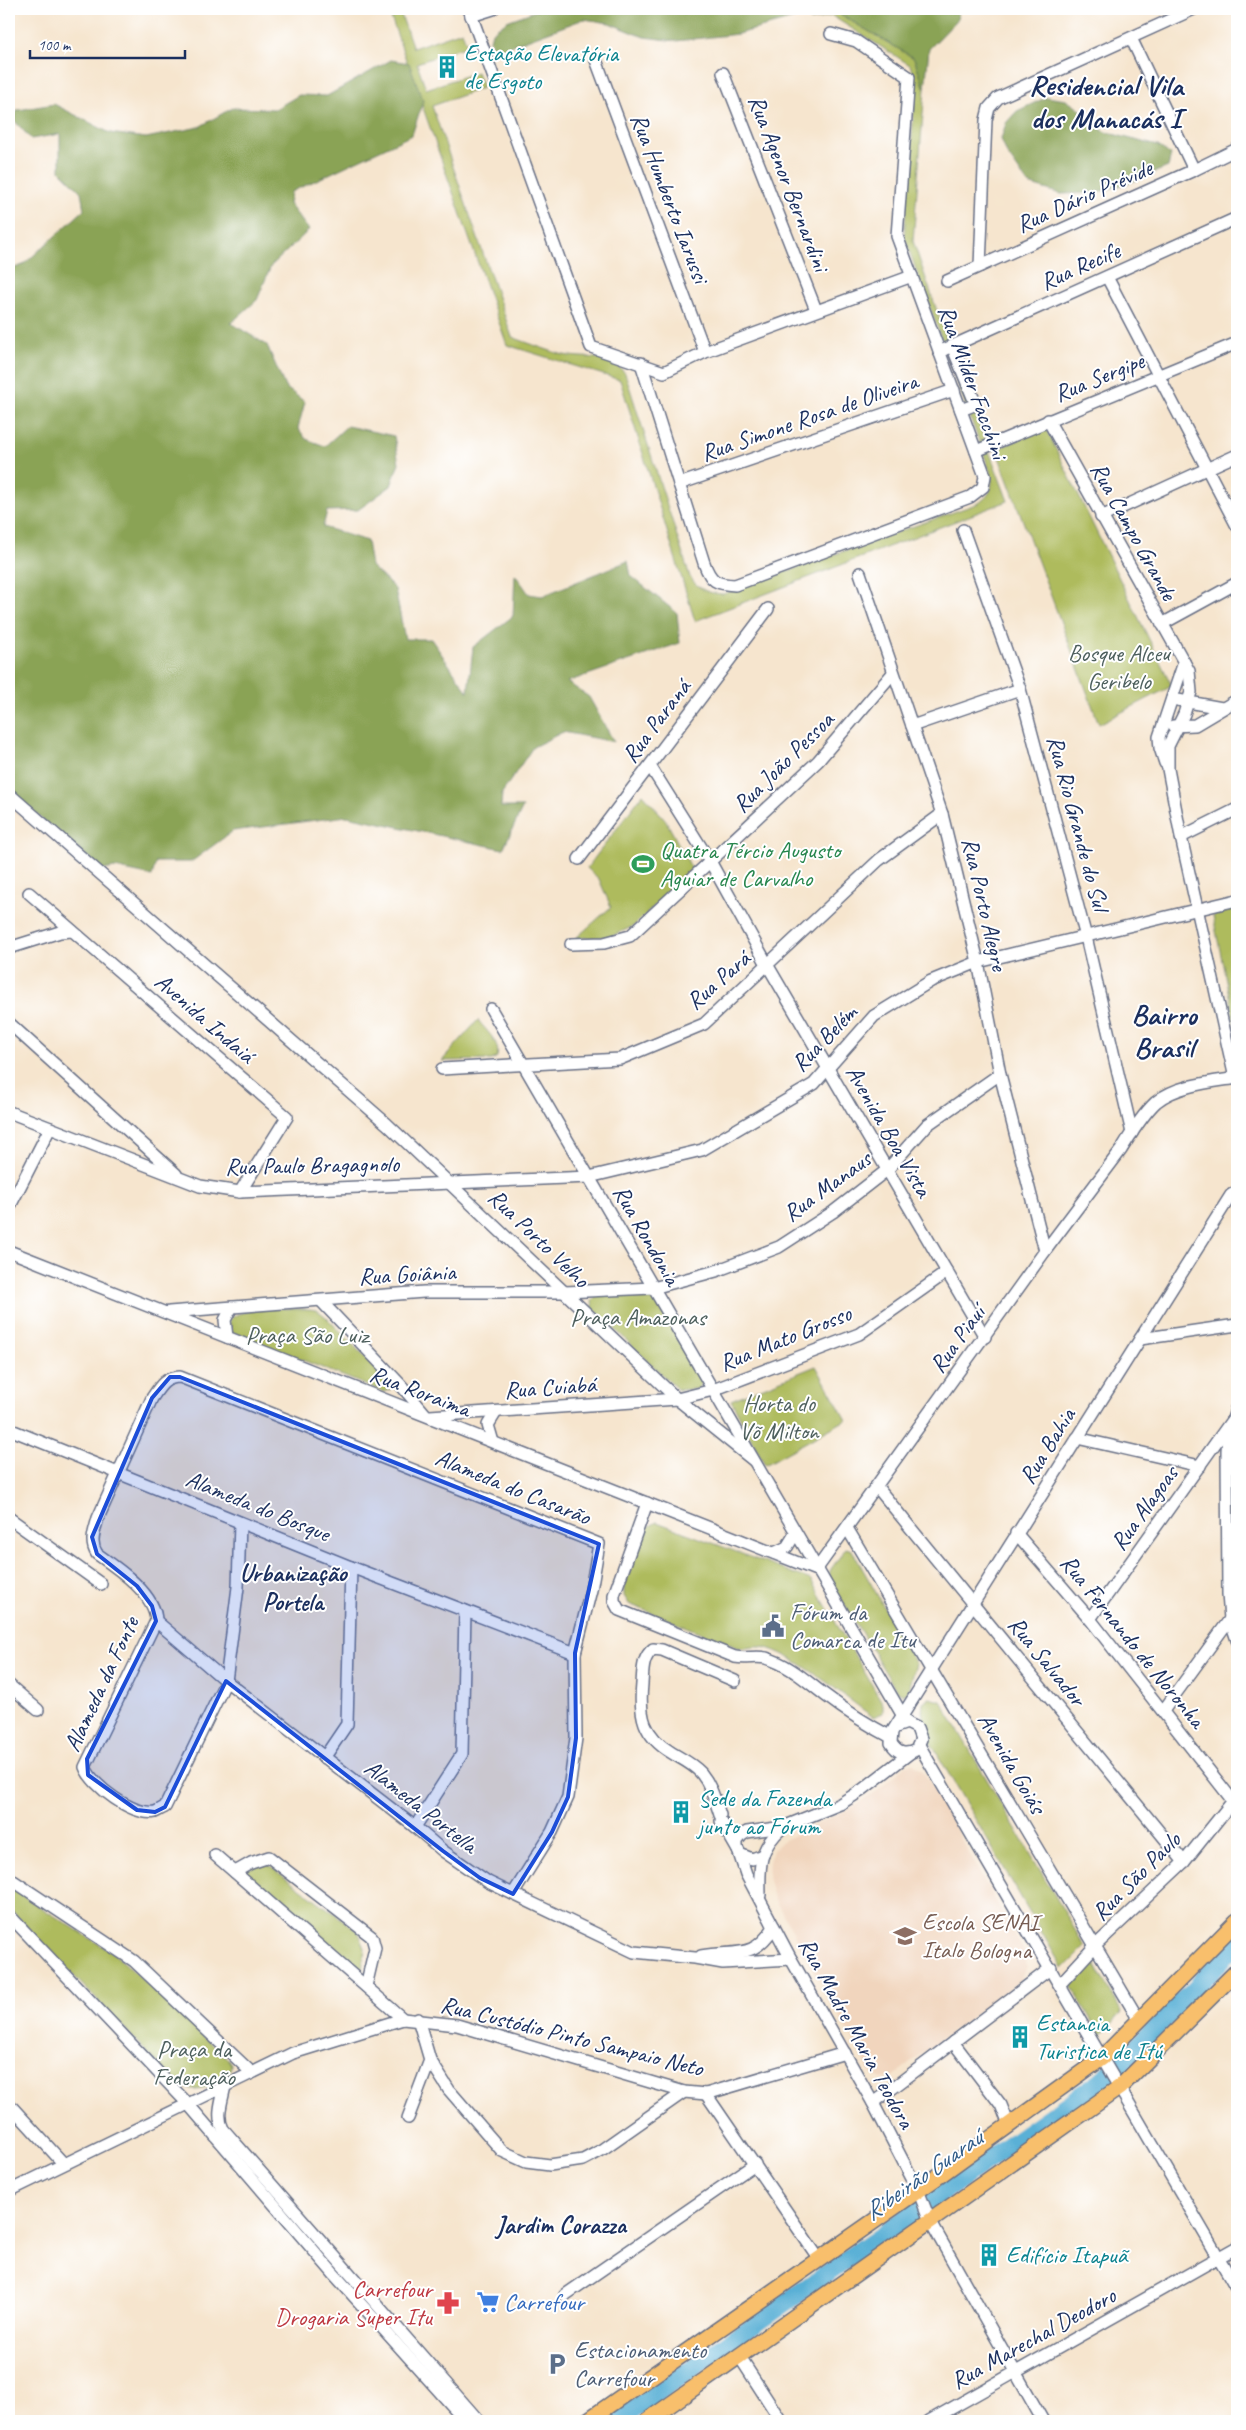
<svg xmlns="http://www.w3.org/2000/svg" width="1246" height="2430" font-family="Caveat,sans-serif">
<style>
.built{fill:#f1d5bd}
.green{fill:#aebb5d;stroke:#64755e}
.forest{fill:#8aa354;stroke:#526959}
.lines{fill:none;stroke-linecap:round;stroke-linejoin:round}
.river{stroke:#5ab0d6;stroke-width:19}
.minor-casing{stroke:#686f85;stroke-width:14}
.major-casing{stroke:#686f85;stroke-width:18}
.minor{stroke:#fff;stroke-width:11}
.major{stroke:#f8bf6c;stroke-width:15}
.marked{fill:#1d4ed8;fill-opacity:0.2;stroke:#1d4ed8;stroke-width:4;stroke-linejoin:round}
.labels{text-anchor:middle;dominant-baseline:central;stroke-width:4;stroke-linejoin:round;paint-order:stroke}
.culture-label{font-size:24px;fill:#0d838f;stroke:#fff;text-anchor:start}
.street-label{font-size:24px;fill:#1b2f5e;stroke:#fff}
.park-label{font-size:24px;fill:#4e605e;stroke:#fff}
.leisure-label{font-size:24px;fill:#27864d;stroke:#fff;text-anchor:start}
.service-label{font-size:24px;fill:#4e5e75;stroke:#fff;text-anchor:start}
.education-label{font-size:24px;fill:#785e54;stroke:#fff;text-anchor:start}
.health-label{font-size:24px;fill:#be3a42;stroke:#fff;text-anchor:end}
.shop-label{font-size:24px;fill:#366cbe;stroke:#fff;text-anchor:start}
.neighbourhood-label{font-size:25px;font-weight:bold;fill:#1b2f5e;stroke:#fff}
.water-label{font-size:25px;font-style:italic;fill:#315c88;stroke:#fff}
.district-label{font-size:29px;font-weight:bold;fill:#1b2f5e;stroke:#fff}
</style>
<rect width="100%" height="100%" fill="#fff"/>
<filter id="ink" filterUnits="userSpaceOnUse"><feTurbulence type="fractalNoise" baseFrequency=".02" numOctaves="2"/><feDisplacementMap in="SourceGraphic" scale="10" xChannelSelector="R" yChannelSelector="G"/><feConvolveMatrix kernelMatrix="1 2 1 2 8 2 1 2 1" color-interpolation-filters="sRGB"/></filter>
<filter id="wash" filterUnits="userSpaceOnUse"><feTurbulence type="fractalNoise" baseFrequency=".0096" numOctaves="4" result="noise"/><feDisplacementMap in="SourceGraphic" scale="20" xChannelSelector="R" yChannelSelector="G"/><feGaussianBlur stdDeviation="1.12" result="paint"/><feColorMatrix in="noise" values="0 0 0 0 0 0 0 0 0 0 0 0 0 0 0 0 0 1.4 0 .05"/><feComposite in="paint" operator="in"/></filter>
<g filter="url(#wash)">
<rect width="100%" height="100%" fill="#f6e5ce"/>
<path class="built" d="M913,1764L923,1771L1025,1953L1027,1968L1019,1981L893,2076L880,2079L871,2072L774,1898L768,1877L769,1862L773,1850L782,1841L854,1806L877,1791L906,1765Z"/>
<g class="green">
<path d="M388,9H399L413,48L462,31L467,46L417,63L426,89L477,72L483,88L432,106L512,337C528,343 544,349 560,354C585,361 606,351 625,373L690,577C699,590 707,593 723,594L979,503C991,494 993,488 991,474L904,237L916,82L910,65L832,16L810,21L808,15L831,9L914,58L925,89L913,241L946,337L1008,501L695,621L620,380L507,345Z"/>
<path d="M1046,429L1172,686L1099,724L996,449Z"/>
<path d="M643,794L665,819L692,869L634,926L610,937L576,938L611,907L599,879L587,868Z"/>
<path d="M1237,908V1035L1213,916L1218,912Z"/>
<path d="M478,1020C486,1031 501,1042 497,1057L492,1060L442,1061Z"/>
<path d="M652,1293L703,1382L698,1389L678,1390L593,1308L592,1301L599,1294Z"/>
<path d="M309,1309L317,1310L325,1316L390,1383V1390L383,1392L232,1332L229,1320C242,1305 289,1309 309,1309Z"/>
<path d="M816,1366L846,1420L765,1465L731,1400Z"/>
<path d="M657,1522L811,1580L883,1704V1713L873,1717C846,1698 793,1652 762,1647C754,1646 747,1649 739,1648L629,1604L624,1596V1587L645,1531L648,1527Z"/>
<path d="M846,1548L852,1550L916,1664L908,1693L903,1694L896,1690L828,1577L831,1569Z"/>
<path d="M930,1698L941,1701L1085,1947L1063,1969L926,1735L922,1711L923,1702Z"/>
<path d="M265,1862L358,1931L365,1948L362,1971L249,1880L244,1870Z"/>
<path d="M9,1887L113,1953L128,1966L227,2058L231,2065C230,2085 192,2096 177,2084L9,1908Z"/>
<path d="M1094,1961L1122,2013L1100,2036L1070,1983Z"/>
</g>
<g class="forest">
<path d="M540,9H959L957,20L929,49L925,89L914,58L831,9L738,34L676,41L644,37L609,23L584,19L494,52L490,40L492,32L507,21Z"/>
<path d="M391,60L409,63L423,101L412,135L291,192L289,204L309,230L271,266L257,300L231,323L267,345L285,387L305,402L298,428L306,439L325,446L347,426L394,436L399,463L391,486L358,510L327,511L323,527L367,541L371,566L395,589L405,639H431L468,692L473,647L513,616L515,574L529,594L542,596L628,561L631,576L677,613L680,643L567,682L589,697L614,742L563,732L533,747L502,793L501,807H523L503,849L347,816L233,831L191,862H156L152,876L115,868L103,870L9,792V270L23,265L84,210L81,192L60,171V134L31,139L12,118L18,110L54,104L110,133L146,138L199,127L232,108L275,109L299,95L327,96Z"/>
<path d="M1047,97L1066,100L1081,110L1093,123L1105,132L1158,146L1171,155L1168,167L1129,183L1095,193L1061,194L1028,184L1007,154L1001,139L1006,123L1017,111Z"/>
</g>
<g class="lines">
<path class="river" d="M617,2421L1101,2081L1125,2060L1237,1944"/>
</g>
</g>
<g filter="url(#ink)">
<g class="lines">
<defs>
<g id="minor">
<path d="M469,9L591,347L664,372L705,352L912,276"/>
<path d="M471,16L493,9"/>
<path d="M1131,38L1194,170"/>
<path d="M596,60L705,352"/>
<path d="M723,73L816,310"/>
<path d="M980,266L986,120L989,108L998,98L1194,9"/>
<path d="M1107,277L1237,526"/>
<path d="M947,281L1194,170L1237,149"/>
<path d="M952,346L974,400V405L961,410"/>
<path d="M939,352L1237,218"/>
<path d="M641,363L704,563C711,582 716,584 735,585L970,497L983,487L985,476L897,236L909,77L856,41L831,34"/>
<path d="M1048,420L1189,671L1191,692L1184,714L1168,746V769L1181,837L1235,1078"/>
<path d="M976,451L1237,343"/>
<path d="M679,484L954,390"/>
<path d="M1101,517L1237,455"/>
<path d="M963,530L1020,689L1086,937L1132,1133"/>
<path d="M860,573L942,814L978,962L1000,1074L1045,1251"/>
<path d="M1162,624L1237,583"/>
<path d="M1172,699L1222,708"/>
<path d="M912,726L1020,689"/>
<path d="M1173,726L1195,725L1237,700"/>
<path d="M1165,763L1160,748L1159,737L1184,662"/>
<path d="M650,766L711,863L768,966L985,1337"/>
<path d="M9,794L387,1124L677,1399L753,1460"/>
<path d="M1181,837L1237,809"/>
<path d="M579,859L768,609"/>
<path d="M29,893L287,1117L240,1192"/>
<path d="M571,944L604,943L630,936L818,761L893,673"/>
<path d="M9,948L60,932L72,931"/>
<path d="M491,1009L907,1723"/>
<path d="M9,1023L176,1174"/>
<path d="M442,1069L620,1059L704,1024L879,860L942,814"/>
<path d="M9,1112L200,1186L240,1192L589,1177L702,1150L814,1084L874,1016L931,981L978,962L1237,900"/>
<path d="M9,1208L50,1128"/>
<path d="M9,1251L816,1570L1045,1251L1121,1150C1131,1134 1142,1115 1156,1102C1176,1085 1212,1082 1237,1078"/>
<path d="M321,1301L400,1384L426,1415"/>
<path d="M169,1312L424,1292H565L653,1288L716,1271L779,1247L833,1212L887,1170L927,1125L1000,1074"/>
<path d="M227,1337L225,1320L232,1307"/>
<path d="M1140,1339L1237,1325"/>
<path d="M1237,1406L1228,1437L1227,1451L1228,1594L1230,1619L1237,1640"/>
<path d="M430,1416L677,1399L713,1390L859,1334L947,1272"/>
<path d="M9,1429L351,1567L575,1653"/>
<path d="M1077,1438L1200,1466"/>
<path d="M493,1442L488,1425L496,1412"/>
<path d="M877,1487L1184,1862"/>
<path d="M647,1503L614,1595V1601L619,1610L735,1657C746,1659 756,1656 766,1658C790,1665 806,1681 825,1695C846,1711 868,1725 891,1737"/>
<path d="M9,1518L101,1584"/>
<path d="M240,1523L238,1587L226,1681L165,1807C162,1808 158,1811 155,1812C133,1816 92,1786 85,1767L156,1621C156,1594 117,1568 97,1554C89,1542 95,1530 98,1518L152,1398C160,1386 165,1377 180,1377L599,1544L591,1590L575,1653L576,1738L568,1797L552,1832L513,1894"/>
<path d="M847,1528L1139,2020"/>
<path d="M1016,1533L1090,1619L1233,1801"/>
<path d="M774,1553L787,1547L795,1534"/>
<path d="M1090,1619L1232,1420"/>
<path d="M156,1621L226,1681L415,1827L443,1851L488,1882L634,1952L695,1958L723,1963L791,1959"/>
<path d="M9,1685L38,1710"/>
<path d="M1163,1711L1230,1619"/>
<path d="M896,1727L907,1723L917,1728L921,1739L916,1750C905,1756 897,1753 891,1743L892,1732L1231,1195L1237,1191"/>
<path d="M919,1745L1237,2289"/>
<path d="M910,1753L862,1790L840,1804L783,1827L747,1832L742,1835L737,1841V1847L746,1874L791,1959L873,2103L918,2190L930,2221L1043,2421"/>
<path d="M324,1758L347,1724L351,1567"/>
<path d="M720,1815C715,1800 711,1785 701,1773C693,1764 682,1759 672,1753C643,1736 639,1715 642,1684C643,1671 642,1658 653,1649L662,1650L735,1681"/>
<path d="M721,1821L740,1854L752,1859L763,1855"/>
<path d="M415,1827L462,1754L465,1611"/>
<path d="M215,1855L403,2019"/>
<path d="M235,1872L251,1863L269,1857L372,1937L375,1948L366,1986"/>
<path d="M9,1878L134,1961L252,2073"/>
<path d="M760,1895C759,1865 759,1848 783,1827"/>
<path d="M9,1915L188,2104L333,2273L466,2421"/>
<path d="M701,1956C737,1950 753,1960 774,1927"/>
<path d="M1060,1984L1095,1946L1184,1862L1237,1796"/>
<path d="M418,2019L430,2060L449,2090L502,2151L526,2162L550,2165L583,2160L600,2151L684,2092"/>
<path d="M953,2042L1001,2105L1009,2125"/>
<path d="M225,2086C222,2101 216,2116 223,2129L479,2421"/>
<path d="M706,2094L819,2259"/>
<path d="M873,2103L1051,1968"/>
<path d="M9,2104L63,2163"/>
<path d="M408,2118L430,2060"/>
<path d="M9,2191L293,2053L403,2019L457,2025L684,2092L706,2094L845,2053"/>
<path d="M565,2295L755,2164"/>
<path d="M739,2356L781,2421"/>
<path d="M929,2421L1237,2247"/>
</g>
<g id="major">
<path d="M587,2421L933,2180L1102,2058L1237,1921"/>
<path d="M647,2421L1120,2087L1237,1971"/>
</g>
</defs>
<use href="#minor" class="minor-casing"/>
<use href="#major" class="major-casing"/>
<use href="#minor" class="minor"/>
<use href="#major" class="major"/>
</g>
</g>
<path class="marked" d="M170,1377H180L599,1544L575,1653L576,1738L568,1797L552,1832L513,1894L480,1878L443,1851L226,1681L165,1807L155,1812L137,1810L88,1775L87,1759L156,1621L152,1606L137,1586L97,1554L92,1537L152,1398Z"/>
<defs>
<symbol id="building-bare" viewBox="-9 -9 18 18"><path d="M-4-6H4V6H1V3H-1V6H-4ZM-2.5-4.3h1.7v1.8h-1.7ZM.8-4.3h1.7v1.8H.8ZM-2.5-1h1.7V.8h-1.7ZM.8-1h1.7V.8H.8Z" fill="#0f9aa8" stroke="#fff" stroke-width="2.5" paint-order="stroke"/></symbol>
<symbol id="stadium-bare" viewBox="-9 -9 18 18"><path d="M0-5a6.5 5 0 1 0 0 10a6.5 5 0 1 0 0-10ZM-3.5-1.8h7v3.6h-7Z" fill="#2e9e5b" stroke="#fff" stroke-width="2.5" paint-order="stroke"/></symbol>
<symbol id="civic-bare" viewBox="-9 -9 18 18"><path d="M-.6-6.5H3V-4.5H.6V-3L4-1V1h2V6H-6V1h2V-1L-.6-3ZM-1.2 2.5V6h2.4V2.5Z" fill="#5c6f8a" stroke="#fff" stroke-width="2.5" paint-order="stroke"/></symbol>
<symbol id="university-bare" viewBox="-9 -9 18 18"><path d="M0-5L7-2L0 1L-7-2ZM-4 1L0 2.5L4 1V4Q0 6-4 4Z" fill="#8d6e63" stroke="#fff" stroke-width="2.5" paint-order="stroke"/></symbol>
<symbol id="supermarket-bare" viewBox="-9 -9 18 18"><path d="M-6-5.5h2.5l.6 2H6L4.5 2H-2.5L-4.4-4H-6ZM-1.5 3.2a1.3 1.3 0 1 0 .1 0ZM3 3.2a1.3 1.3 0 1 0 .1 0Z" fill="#3f7fe0" stroke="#fff" stroke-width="2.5" paint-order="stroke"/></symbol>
<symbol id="pharmacy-bare" viewBox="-9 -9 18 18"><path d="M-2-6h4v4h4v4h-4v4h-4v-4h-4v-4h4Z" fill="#e0444e" stroke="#fff" stroke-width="2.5" paint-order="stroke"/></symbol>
<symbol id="parking-bare" viewBox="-9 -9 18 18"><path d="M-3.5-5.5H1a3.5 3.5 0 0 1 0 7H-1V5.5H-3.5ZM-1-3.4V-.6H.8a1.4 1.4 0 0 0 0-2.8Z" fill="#5c6f8a" stroke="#fff" stroke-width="2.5" paint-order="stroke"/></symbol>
</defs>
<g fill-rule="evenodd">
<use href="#building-bare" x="431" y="51" width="32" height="32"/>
<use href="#stadium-bare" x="627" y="848" width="32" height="32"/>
<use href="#civic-bare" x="757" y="1610" width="32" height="32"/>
<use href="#building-bare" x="665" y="1796" width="32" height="32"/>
<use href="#university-bare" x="889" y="1920" width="32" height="32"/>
<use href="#building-bare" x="1004" y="2021" width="32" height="32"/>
<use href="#building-bare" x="973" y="2239" width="32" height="32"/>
<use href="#supermarket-bare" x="472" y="2286" width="32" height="32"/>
<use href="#pharmacy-bare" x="432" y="2287" width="32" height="32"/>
<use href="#parking-bare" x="541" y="2348" width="32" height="32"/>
</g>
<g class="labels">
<g class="culture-label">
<text x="464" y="53">Estação Elevatória<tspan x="464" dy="28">de Esgoto</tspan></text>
<text x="698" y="1798">Sede da Fazenda<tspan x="698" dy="28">junto ao Fórum</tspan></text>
<text x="1036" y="2023">Estancia<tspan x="1036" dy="28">Turistica de Itú</tspan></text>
<text x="1006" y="2255">Edifício Itapuã</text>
</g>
<g class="street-label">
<text transform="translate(789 183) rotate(69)">Rua Agenor Bernardini</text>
<text transform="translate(1084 196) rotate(-24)">Rua Dário Prévide</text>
<text transform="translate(670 198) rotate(69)">Rua Humberto Iarussi</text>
<text transform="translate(1080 266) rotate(-24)">Rua Recife</text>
<text transform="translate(1099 377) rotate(-22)">Rua Sergipe</text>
<text transform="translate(973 382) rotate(70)">Rua Milder Facchini</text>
<text transform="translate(809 417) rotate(-19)">Rua Simone Rosa de Oliveira</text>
<text transform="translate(1134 531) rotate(61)">Rua Campo Grande</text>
<text transform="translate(656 721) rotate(-53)">Rua Paraná</text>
<text transform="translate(783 762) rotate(-45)">Rua João Pessoa</text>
<text transform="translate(1078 823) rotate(75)">Rua Rio Grande do Sul</text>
<text transform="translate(985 904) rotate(77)">Rua Porto Alegre</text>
<text transform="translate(718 980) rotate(-41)">Rua Pará</text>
<text transform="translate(205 1018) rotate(41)">Avenida Indaiá</text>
<text transform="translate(824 1038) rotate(-46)">Rua Belém</text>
<text transform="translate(889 1131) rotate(60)">Avenida Boa Vista</text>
<text transform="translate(312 1165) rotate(-1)">Rua Paulo Bragagnolo</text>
<text transform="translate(827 1186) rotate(-36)">Rua Manaus</text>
<text transform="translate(647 1235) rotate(60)">Rua Rondonia</text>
<text transform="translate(539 1238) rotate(44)">Rua Porto Velho</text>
<text transform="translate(407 1274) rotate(-3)">Rua Goiânia</text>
<text transform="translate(785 1338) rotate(-22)">Rua Mato Grosso</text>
<text transform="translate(957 1339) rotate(-54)">Rua Piauí</text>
<text transform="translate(550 1387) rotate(-4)">Rua Cuiabá</text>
<text transform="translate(420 1391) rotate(21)">Rua Roraima</text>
<text transform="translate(1047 1446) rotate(-58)">Rua Bahia</text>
<text transform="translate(513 1487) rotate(22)">Alameda do Casarão</text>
<text transform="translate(258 1506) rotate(22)">Alameda do Bosque</text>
<text transform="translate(1144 1508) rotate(-54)">Rua Alagoas</text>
<text transform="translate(1133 1641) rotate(51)">Rua Fernando de Noronha</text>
<text transform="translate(1047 1661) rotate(51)">Rua Salvador</text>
<text transform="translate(101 1684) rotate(-65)">Alameda da Fonte</text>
<text transform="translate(1012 1763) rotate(60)">Avenida Goiás</text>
<text transform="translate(421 1806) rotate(38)">Alameda Portella</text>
<text transform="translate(1136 1876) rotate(-45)">Rua São Paulo</text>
<text transform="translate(857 2033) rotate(61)">Rua Madre Maria Teodora</text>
<text transform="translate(572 2036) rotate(14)">Rua Custódio Pinto Sampaio Neto</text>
<text transform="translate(1033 2338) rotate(-29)">Rua Marechal Deodoro</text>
</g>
<g class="park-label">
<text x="1119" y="653">Bosque Alceu<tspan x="1119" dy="28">Geribelo</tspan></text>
<text x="638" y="1317">Praça Amazonas</text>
<text x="307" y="1335">Praça São Luiz</text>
<text x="779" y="1403">Horta do<tspan x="779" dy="28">Võ Milton</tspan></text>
<text x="194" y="2049">Praça da<tspan x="194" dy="28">Federação</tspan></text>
</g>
<g class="leisure-label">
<text x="660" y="850">Quatra Tércio Augusto<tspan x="660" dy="28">Aguiar de Carvalho</tspan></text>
</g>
<g class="service-label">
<text x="790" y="1612">Fórum da<tspan x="790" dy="28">Comarca de Itu</tspan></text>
<text x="574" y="2350">Estacionamento<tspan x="574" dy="28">Carrefour</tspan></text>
</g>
<g class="education-label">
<text x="922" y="1922">Escola SENAI<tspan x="922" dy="28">Italo Bologna</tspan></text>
</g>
<g class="health-label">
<text x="432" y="2289">Carrefour<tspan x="432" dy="28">Drogaria Super Itu</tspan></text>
</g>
<g class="shop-label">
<text x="504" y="2302">Carrefour</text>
</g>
<g class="neighbourhood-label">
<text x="293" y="1573">Urbanização<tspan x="293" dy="29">Portela</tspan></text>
<text x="561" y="2225">Jardim Corazza</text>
</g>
<g class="water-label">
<text transform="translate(923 2175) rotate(-35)">Ribeirão Guaraú</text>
</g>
<g class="district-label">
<text x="1106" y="85">Residencial Vila<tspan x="1106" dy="33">dos Manacás I</tspan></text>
<text x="1164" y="1014">Bairro<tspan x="1164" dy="33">Brasil</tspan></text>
</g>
</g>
<rect width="1246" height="2430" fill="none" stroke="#fff" stroke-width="30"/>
<path d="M30 50v8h155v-8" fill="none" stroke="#1b2f5e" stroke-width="2.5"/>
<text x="38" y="50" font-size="15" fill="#1b2f5e" stroke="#ffffff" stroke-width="4" paint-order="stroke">100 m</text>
</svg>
